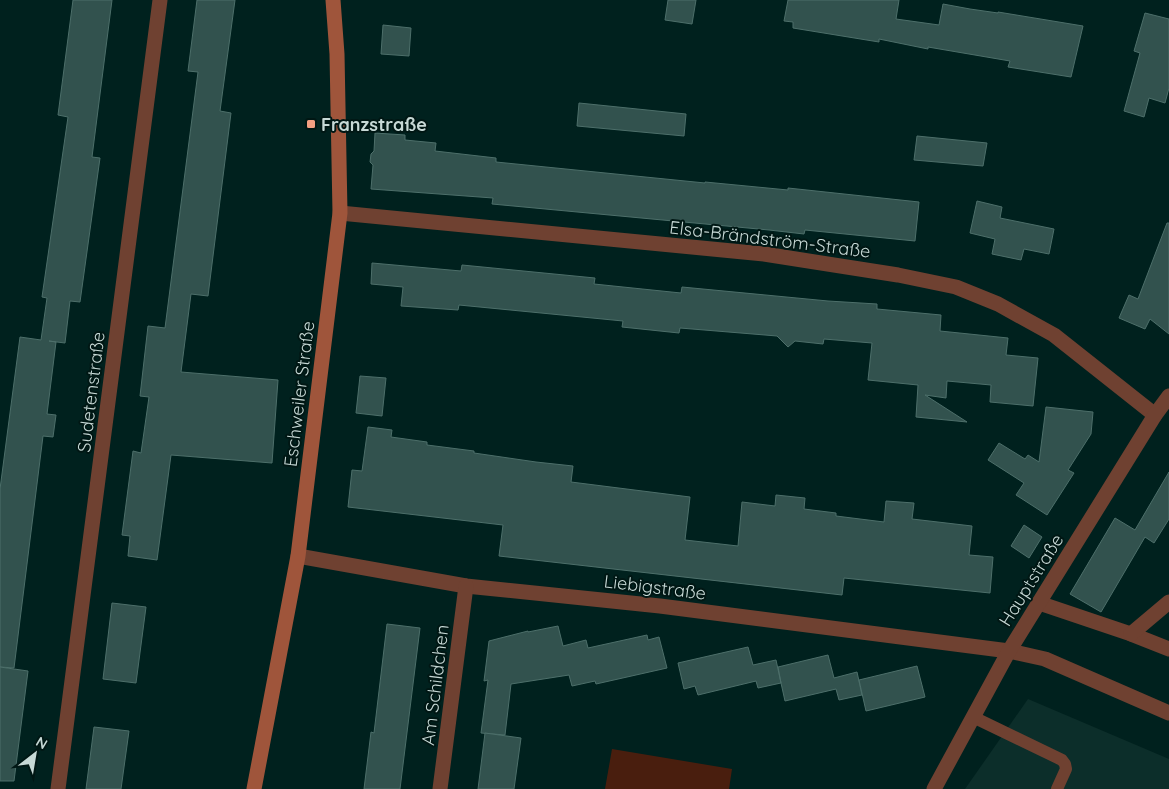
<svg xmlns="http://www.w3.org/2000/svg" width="1169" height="789" font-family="Quicksand,sans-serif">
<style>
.built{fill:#0c2e2a}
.green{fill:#491e0e}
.building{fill:#32524e;stroke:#4d6f6a}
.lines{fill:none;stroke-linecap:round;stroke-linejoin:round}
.lane{stroke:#6f4131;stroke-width:12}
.street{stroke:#6f4131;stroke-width:15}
.secondary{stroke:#9f553b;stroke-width:15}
.poi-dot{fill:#f39f82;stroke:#001714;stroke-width:2}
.labels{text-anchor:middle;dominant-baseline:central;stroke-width:4;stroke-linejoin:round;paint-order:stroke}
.poi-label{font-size:18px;font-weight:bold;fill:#c7d9d6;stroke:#001714;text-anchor:start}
.street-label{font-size:18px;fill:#c7d9d6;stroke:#001714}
</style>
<rect width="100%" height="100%" fill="#00211e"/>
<path class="built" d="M1028,699L1169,759V789H965Z"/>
<path class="green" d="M612,749L732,769L729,789H605Z"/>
<g class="building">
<path d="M73,0H112L92,157L100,158L80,302L70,301L65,343L49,341L56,342L47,414L56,415L53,437L43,436L14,668L0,667V489L20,337L41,340L47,298L42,297L68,117L58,115Z"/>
<path d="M197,0H235L220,111L231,113L208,296L191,294L181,372L278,380L272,463L171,455L157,560L128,556L130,536L122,535L133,451L141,453L149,397L140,396L148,326L165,328L198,72L188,71Z"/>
<path d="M668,0H696L692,24L665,20Z"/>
<path d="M788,0H899L896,19L939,25L943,4L970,9L998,13V12L1083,26L1071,77L1008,67L1010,61L928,47V49L879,39V42L793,28V22L784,21Z"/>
<path d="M1145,13L1169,19V88L1165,103L1149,98L1144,117L1124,111L1140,53L1134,51Z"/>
<path d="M383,25L411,28L409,56L381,54Z"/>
<path d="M579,103L686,114L684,136L577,126Z"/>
<path d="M375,133L405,135V140L436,143L435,151L496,158V162L705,183V182L788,190V188L919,202L915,241L805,230L804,234L769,230L492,204L493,198L371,189L373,165L370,162L371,154L374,151Z"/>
<path d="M917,136L987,143L983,166L914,160Z"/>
<path d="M977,201L1002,207L1000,218L1054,229L1049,254L1024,249L1021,260L992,254L995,239L970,233Z"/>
<path d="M1167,223H1169V334L1150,319L1145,329L1119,318L1129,295L1138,299Z"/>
<path d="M372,263L461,271L462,265L595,278L594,284L681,293L682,287L828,301L877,304V309L941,315L940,331L1008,338L1006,355L1038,358L1033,406L990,402L991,385L947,381L946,398L925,395L967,422L916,417L918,385L868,380L872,343L824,339L823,344L795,341L788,347L777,336L680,328L679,333L622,327L623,321L459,305L458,310L401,306L403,287L371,284Z"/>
<path d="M360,376L386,378L382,416L356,413Z"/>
<path d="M1046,407L1093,412L1091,434L1068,470L1074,473L1047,515L1016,495L1024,483L988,460L999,443L1025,459L1028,455L1039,462Z"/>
<path d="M368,427L392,430L391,437L427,442V445L474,451V453L536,462L573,466L571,482L690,497L685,540L738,546L742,502L775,506L776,495L805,498L804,509L836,513V516L884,522L886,501L914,503L912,519L972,526L969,555L993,557L990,593L844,578L842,595L499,556L503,525L348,507L352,470L362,471Z"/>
<path d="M1169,472V519L1154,543L1145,537L1101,612L1070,594L1115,518L1135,530Z"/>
<path d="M1024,525L1042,537L1029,558L1011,546Z"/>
<path d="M112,603L146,607L136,683L103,679Z"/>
<path d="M387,624L420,628L400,789H364L371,732L374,733Z"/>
<path d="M558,626L563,646L586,640L588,648L647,635L648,640L659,637L667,668L596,684L595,681L572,686L569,675L511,684L505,735L481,733L488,680L484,681L489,641L528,631V632Z"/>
<path d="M748,647L753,665L776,660L781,683L778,667L828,655L834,678L857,672L862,695L839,700L836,689L785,701L781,683L758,688L756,681L698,695L695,686L684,689L678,663Z"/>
<path d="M917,666L925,697L866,711L859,680Z"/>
<path d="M0,667L28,671L14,781H0Z"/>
<path d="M94,727L129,731L121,789H86Z"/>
<path d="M485,733L521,738L514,789H478Z"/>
</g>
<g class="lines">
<path class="lane" d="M973,717L1062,760L1065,764L1066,769L1057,789"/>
<g class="street">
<path d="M340,213L764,254L898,275L956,287L998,304L1054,335L1155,415"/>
<path d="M298,556L466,586L660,606L1009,651L1045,659L1169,713"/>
<path d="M1039,603L1131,634L1169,649"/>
<path d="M1131,634L1169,602"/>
<path d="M58,789L160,0"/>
<path d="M440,789L466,586"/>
<path d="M934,789L1009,651L1155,415L1169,396"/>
</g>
<path class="secondary" d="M254,789L298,556L340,213L337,54L333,0"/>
</g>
<rect class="poi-dot" x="306" y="119" width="10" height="10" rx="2.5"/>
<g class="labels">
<g class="poi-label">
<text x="321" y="124">Franzstraße</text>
</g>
<g class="street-label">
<text transform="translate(770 239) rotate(7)">Elsa-Brändström-Straße</text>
<text transform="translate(91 392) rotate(-83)">Sudetenstraße</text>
<text transform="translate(299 394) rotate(-83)">Eschweiler Straße</text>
<text transform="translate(1031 580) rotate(-58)">Hauptstraße</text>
<text transform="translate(655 587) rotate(7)">Liebigstraße</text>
<text transform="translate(435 685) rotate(-83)">Am Schildchen</text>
</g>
</g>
<g transform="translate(35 754) rotate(31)" stroke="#001714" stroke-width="4" paint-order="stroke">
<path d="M0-4L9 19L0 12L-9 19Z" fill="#c7d9d6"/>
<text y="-8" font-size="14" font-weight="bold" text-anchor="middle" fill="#c7d9d6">N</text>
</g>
</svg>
